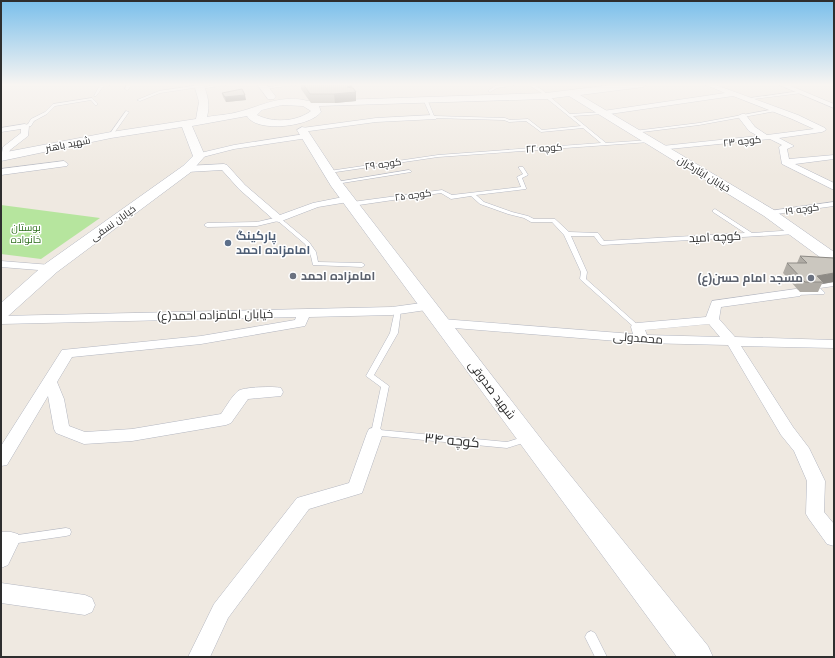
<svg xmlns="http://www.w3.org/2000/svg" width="835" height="658" font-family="Helvetica,Cairo,sans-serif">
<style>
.green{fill:#b6e59e}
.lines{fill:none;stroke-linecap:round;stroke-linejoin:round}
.lane-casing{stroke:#b4b7c1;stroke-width:1}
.street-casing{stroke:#b4b7c1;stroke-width:1}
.secondary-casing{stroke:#b4b7c1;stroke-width:1}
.lane{fill:#fff;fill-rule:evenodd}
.street{fill:#fff;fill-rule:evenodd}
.secondary{fill:#fff;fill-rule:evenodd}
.wall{fill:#afaba4}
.shaded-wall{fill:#8e8b86}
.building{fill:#cbc7bf;stroke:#8e8b86}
.service-dot{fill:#5c6f8a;stroke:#fff;stroke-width:1.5}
.worship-dot{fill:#6b7280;stroke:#fff;stroke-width:1.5}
.labels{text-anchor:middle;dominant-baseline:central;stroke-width:3;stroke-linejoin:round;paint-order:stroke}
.far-street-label{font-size:10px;fill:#2e2e2e;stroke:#fff}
.far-park-label{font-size:10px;fill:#2c6e1b;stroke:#fff}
.service-label{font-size:12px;font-weight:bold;fill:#4e5e75;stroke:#fff;text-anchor:start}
.street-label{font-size:12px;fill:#2e2e2e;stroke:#fff}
.worship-label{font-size:12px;font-weight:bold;fill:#5b616d;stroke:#fff;text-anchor:start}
.near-street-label{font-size:14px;fill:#2e2e2e;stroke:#fff}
</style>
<rect width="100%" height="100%" fill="#efe9e1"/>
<path class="green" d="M1,205L100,218L41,259L1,254Z"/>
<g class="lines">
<defs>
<g id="lane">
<path d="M105,84H114L103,87L96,96H94L100,85Z"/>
<path d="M127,84H131L129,89L127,90L125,89Z"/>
<path d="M220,84H231L200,89L198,88Z"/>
<path d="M289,84H302L264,89L262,88Z"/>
<path d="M510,84H521L497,88L490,92L488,91L495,86Z"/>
<path d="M527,84H532L541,89L570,114L604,112L605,113L603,114L573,116L606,143L650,140L652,141L650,142L438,157L329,173L327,172L329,171L438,155L601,143L583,128L541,132L526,121L509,122L504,120L433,118L431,117L423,99L425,98L427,99L434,116L505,118L510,120L528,119L542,130L581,126L545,97V95Z"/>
<path d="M199,85L200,87L160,93L140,101L137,100L159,91Z"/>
<path d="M801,91L802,93L745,100L743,99Z"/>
<path d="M92,98L97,103V105H95L91,100L55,106L47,114L34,121L31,126L25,127L23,126L28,124L31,119L45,112L53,104Z"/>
<path d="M775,109L777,110L776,111L699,125L634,133L632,132L634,131L699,123Z"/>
<path d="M126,111L129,112L112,136H110L109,135Z"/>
<path d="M519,167H523L528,175L522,178L526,188V189L476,195L484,202L512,212L528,216L534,219H555L569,232L598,233L604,241L745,233L713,212V210L715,209L752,233L796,230L799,232L796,234L602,245L600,244L594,236H571L587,272L586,279L639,326L640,327L639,328H635L581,280L580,279L581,272L564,235L552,222H531L524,218L508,214L480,204L471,196L451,199L441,193L352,206L349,204L352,202L442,190L452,195L521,187L517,177L523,174L519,168Z"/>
<path d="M409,170L411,171V172L336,184L334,183L336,182Z"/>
<path d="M834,202V206L769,215L766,213L769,211Z"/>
<path d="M279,217L309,242L316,252L318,262L362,263L365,265L362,267L313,265L310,252L305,244L278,221L257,226L207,227L204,225L207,223L257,222Z"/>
<path d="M834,282V286L820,288L825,293L824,294L796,295L793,293L796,291H816L812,287L813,286Z"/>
<path d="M398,308L401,310L398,333L374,375L389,386L380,430L507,442L526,436L529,437L530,439L529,441L507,448L372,435L371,433L381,387L366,376L390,333L395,310Z"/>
<path d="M66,528L70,529L71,532L70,535L66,536L11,544L7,543L6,540L7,537L11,536Z"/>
<path d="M591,631L595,633L607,657H595L585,637L587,633Z"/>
</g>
<g id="street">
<path d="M704,84H713L798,115L825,128L826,130L822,132L779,138L794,146L787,149L789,159L834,155V159L795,164L834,183V190L782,164L779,147L782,145L770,139L659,150V146H662L758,136L749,131L739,118L738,116L742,114H745L755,127L767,135L814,129L792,119L733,96L603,115L599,113L603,111L725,93Z"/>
<path d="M777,84H786L834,104V108Z"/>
<path d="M433,115L437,117L436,119L376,122L302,132L298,130L302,128L376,118Z"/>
<path d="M25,124L29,126L28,136L10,150L7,158H1L3,147L21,133V129L1,132V128Z"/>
<path d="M305,134L309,136L308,138L234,149L199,158L195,156L196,154L234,145Z"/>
<path d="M64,161L68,164L67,166L1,175V169Z"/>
<path d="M224,164L227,165L245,185L280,215L313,203L348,196L353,199L348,202L318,207L279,222L275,221L239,189L222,170L187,172L183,169L187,166Z"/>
<path d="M1,261L51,265L55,266L57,268L55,270L51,271L1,267Z"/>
<path d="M796,289L800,290L802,293L800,296L721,307L719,319L735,337L834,340V348L741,346L793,427L809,448L825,481L824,512L834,524V546L827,544L809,519L806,514L807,481L794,451L781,435L728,345L642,343L442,327L437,326L436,323L437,320L442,319L633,334L631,327L632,324L637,323L706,317L712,301ZM709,324L720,337L647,335L645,330Z"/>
<path d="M429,302L433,303L435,306L433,309L392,315L309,317L305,326L201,344L72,357L57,382L64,399L69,426L85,432L132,429L221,414C226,407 231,397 238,391C243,387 274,386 281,388L283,392L281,396L248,399L231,423L226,425L132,441L84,444L56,433L54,429L48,396L7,465L1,466V446L62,350L201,336L295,320L296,317L1,324V316L392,307Z"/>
<path d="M375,427L381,429L383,433L362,493L309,509L228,618L210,657H188L214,604L297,498L349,483L367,433L369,429Z"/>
<path d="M1,532H11L18,534L20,540L8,565L1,568Z"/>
<path d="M1,583L85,595L92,598L95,605L92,612L85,615L1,603Z"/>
</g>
<g id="secondary">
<path d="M194,84H203C208,95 210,105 207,117C217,115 228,115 238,112C262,106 281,94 308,101L546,93L619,84H647L643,87L580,95L774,210L834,252V265L828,263L764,216L569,96L546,99L319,106L321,112C310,127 256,133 247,116L192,126L205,156L191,172L57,272L7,317L1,319V303L45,264L183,166L193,156L182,127L111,138L1,161V153L111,132L196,119L199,102ZM282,105L303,106L311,111C296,122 273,123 257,115L262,110Z"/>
<path d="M257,84H266L276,97L274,99H268Z"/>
<path d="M302,127L306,128L341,181L545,444L708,646L713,657H677L331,186L297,130Z"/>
</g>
</defs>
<use href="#lane" class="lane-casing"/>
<use href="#street" class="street-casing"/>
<use href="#secondary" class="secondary-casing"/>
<use href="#lane" class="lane"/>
<use href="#street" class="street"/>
<use href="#secondary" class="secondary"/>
</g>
<g class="wall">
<path d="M301,84H351L352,88L356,101L335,103H311L301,89Z"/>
<path d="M222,93L246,100L226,102L223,97Z"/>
<path d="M800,256L834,258L818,292H800L783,273L787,263H797Z"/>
</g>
<g class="shaded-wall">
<path d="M352,85V92H356V101L335,103L334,94Z"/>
<path d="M245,95L246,100L226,102L225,97Z"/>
<path d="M834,273V282L822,284L823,282L817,276Z"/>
</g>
<g class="building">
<path d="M303,84H351L352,85L347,87L353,88L356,92L334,94H310Z"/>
<path d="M242,89L245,95L225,97L222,93Z"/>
<path d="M800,256L834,258V273L817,276L823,282H805L787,263H807Z"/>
</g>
<linearGradient id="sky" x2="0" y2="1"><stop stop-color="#7abfeb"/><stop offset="0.48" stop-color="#f8f5f2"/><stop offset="1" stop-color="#f8f5f2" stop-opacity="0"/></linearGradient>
<rect width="835" height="176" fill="url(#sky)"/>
<circle class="service-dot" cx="228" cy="243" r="4"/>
<g class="worship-dot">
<circle cx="293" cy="276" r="4"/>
<circle cx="811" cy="278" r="4"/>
</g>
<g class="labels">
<g class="far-street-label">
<text transform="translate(742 141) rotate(-6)">کوچه ۲۳</text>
<text transform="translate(68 144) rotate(-11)">شهید باهنر</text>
<text transform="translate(544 148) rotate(-4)">کوچه ۲۲</text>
<text transform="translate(383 164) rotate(-8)">کوچه ۲۹</text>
<text transform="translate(704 174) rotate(31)">خیابان ایثارگران</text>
<text transform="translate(413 195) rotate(-8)">کوچه ۲۵</text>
<text transform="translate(802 209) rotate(-8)">کوچه ۱۹</text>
<text transform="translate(113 223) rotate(-36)">خیابان نسفی</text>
</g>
<g class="far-park-label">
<text x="26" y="227">بوستان<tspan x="26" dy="12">خانواده</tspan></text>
</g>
<g class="service-label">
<text x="236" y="236">پارکینگ<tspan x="236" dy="14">امامزاده احمد</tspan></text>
</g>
<g class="street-label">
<text transform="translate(715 237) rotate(-3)">کوچه امید</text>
<text transform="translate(215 315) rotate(-1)">خیابان امامزاده احمد(ع)</text>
<text transform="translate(638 338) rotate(4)">محمدولی</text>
<text transform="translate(492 390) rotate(53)">شهید صدوقی</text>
</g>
<g class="worship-label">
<text x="301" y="276">امامزاده احمد</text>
<text x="803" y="278" text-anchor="end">مسجد امام حسن(ع)</text>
</g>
<g class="near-street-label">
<text transform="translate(452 440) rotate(5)">کوچه ۳۴</text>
</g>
</g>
<rect width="835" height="658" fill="none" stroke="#2e2e2e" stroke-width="4"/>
</svg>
